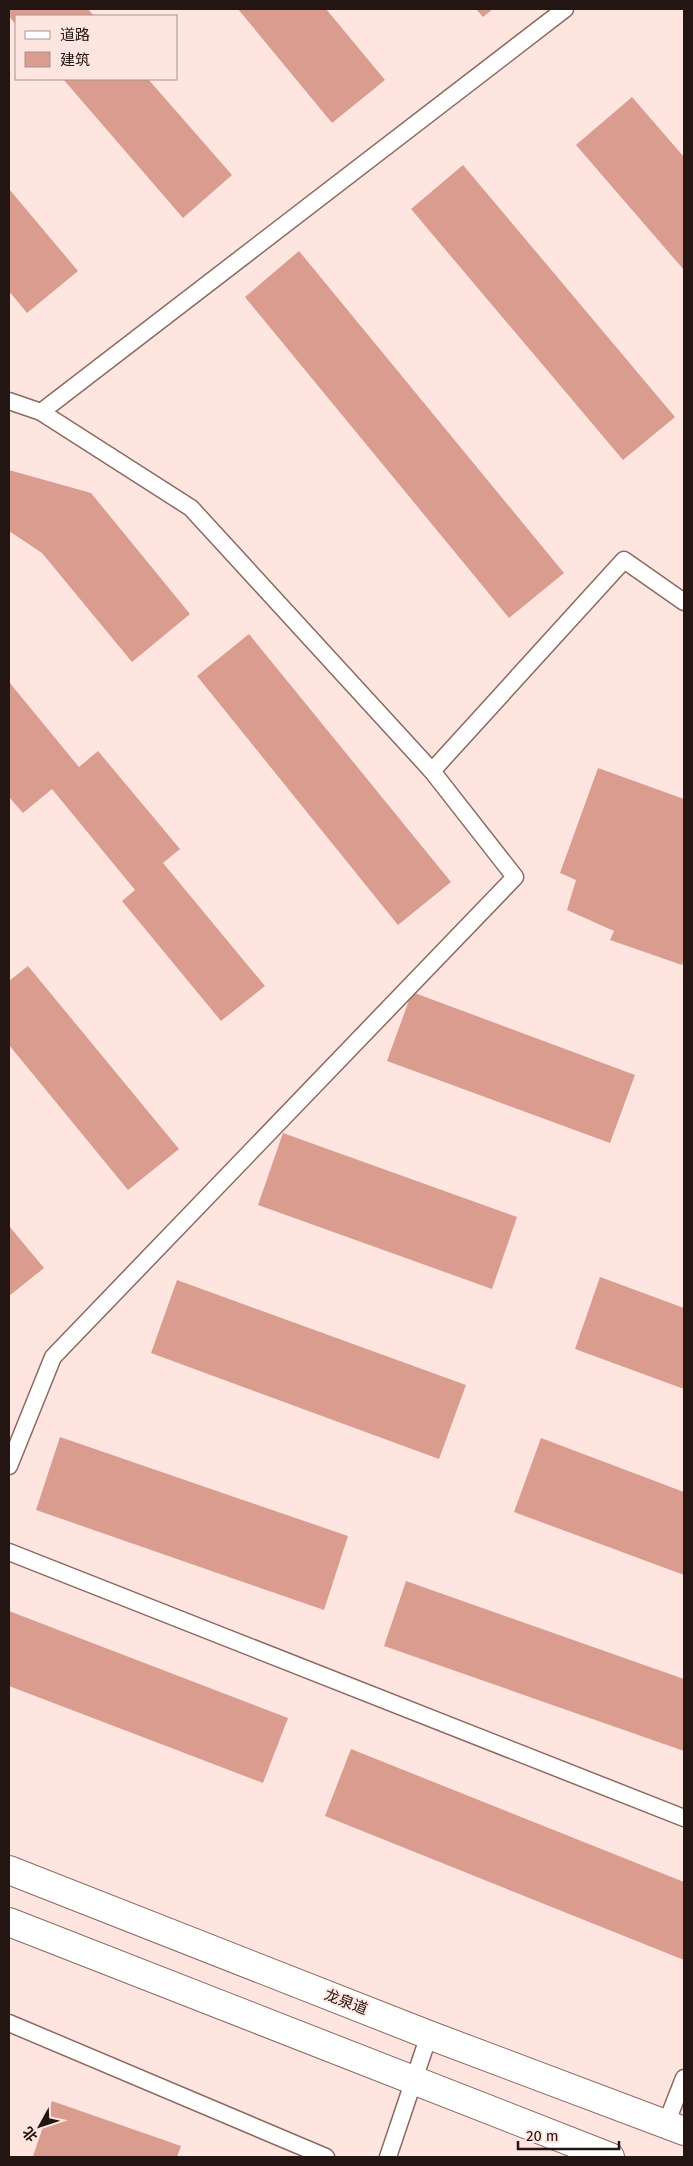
<svg xmlns="http://www.w3.org/2000/svg" width="693" height="2166" font-family="'Fira Sans','Noto Sans SC',sans-serif">
<style>
.building{fill:#da9c8f}
.lines{fill:none;stroke-linecap:round;stroke-linejoin:round}
.service-casing{stroke:#8d6961;stroke-width:19}
.tertiary-casing{stroke:#8d6961;stroke-width:30}
.service{stroke:#fff;stroke-width:16}
.tertiary{stroke:#fff;stroke-width:28}
.labels{text-anchor:middle;dominant-baseline:central;stroke-width:4;stroke-linejoin:round;paint-order:stroke}
.street-label{font-size:15px;fill:#231512;stroke:#ffe5e0}
</style>
<rect width="100%" height="100%" fill="#ffe5e0"/>
<g class="building">
<path d="M9,9H88L94,16H16V25L9,16Z"/>
<path d="M238,9H326L385,80L332,123Z"/>
<path d="M476,9H493L483,17Z"/>
<path d="M63,79H148L232,175L183,218Z"/>
<path d="M632,97L684,157V270L576,145Z"/>
<path d="M463,165L675,417L623,460L411,209Z"/>
<path d="M9,189L78,271L27,313L9,291Z"/>
<path d="M299,251L564,573L509,618L245,297Z"/>
<path d="M9,470L91,493L190,614L132,662L42,553L9,531Z"/>
<path d="M249,634L451,882L398,925L197,676Z"/>
<path d="M9,682L79,767L98,751L180,849L163,863L265,986L221,1021L122,901L135,890L52,789L23,813L9,797Z"/>
<path d="M598,768L684,799V959L682,965L610,940L614,931L567,910L576,880L560,873Z"/>
<path d="M28,966L179,1149L128,1190L9,1045V981Z"/>
<path d="M412,992L635,1075L610,1143L387,1061Z"/>
<path d="M283,1133L517,1217L492,1289L258,1205Z"/>
<path d="M9,1226L44,1268L9,1296Z"/>
<path d="M600,1277L684,1308V1389L575,1349Z"/>
<path d="M177,1280L466,1385L439,1459L151,1353Z"/>
<path d="M60,1437L348,1536L324,1610L36,1510Z"/>
<path d="M541,1438L684,1492V1575L514,1512Z"/>
<path d="M406,1581L684,1679V1751L384,1646Z"/>
<path d="M9,1611L288,1718L263,1783L9,1686Z"/>
<path d="M351,1749L684,1882V1960L325,1816Z"/>
<path d="M52,2101L181,2146L177,2157L33,2156Z"/>
</g>
<g class="lines">
<defs>
<g id="service">
<path d="M9,401L41,412L565,9"/>
<path d="M432,771L624,560L684,602"/>
<path d="M9,1466L53,1357L515,877L432,771L191,508L41,412"/>
<path d="M9,1552L684,1818"/>
<path d="M9,2023L326,2157"/>
<path d="M666,2124L684,2078"/>
<path d="M388,2157L429,2035"/>
</g>
<g id="tertiary">
<path d="M9,1870L429,2035L684,2131"/>
<path d="M9,1922L610,2157"/>
</g>
</defs>
<use href="#service" class="service-casing"/>
<use href="#tertiary" class="tertiary-casing"/>
<use href="#service" class="service"/>
<use href="#tertiary" class="tertiary"/>
</g>
<g class="labels">
<g class="street-label">
<text transform="translate(346 2002) rotate(21)">龙泉道</text>
</g>
</g>
<rect width="693" height="2166" fill="none" stroke="#231512" stroke-width="20"/>
<rect x="15" y="15" width="162" height="65" fill="#ffe5e0" stroke="#a7928e"/>
<rect x="25" y="31" width="25" height="8" fill="#ffffff" stroke="#a7928e"/>
<text x="60" y="40" font-size="15" fill="#231512">道路</text>
<rect x="25" y="52" width="25" height="15" fill="#da9c8f" stroke="#a7928e"/>
<text x="60" y="65" font-size="15" fill="#231512">建筑</text>
<g transform="translate(40 2126) rotate(230)" stroke="#ffe5e0" stroke-width="4" paint-order="stroke">
<path d="M0-4L9 19L0 12L-9 19Z" fill="#231512"/>
<text y="-8" font-size="14" font-weight="bold" text-anchor="middle" fill="#231512">北</text>
</g>
<path d="M518 2141v8h101v-8" fill="none" stroke="#231512" stroke-width="2.5"/>
<text x="526" y="2141" font-size="15" fill="#231512" stroke="#ffe5e0" stroke-width="4" paint-order="stroke">20 m</text>
</svg>
